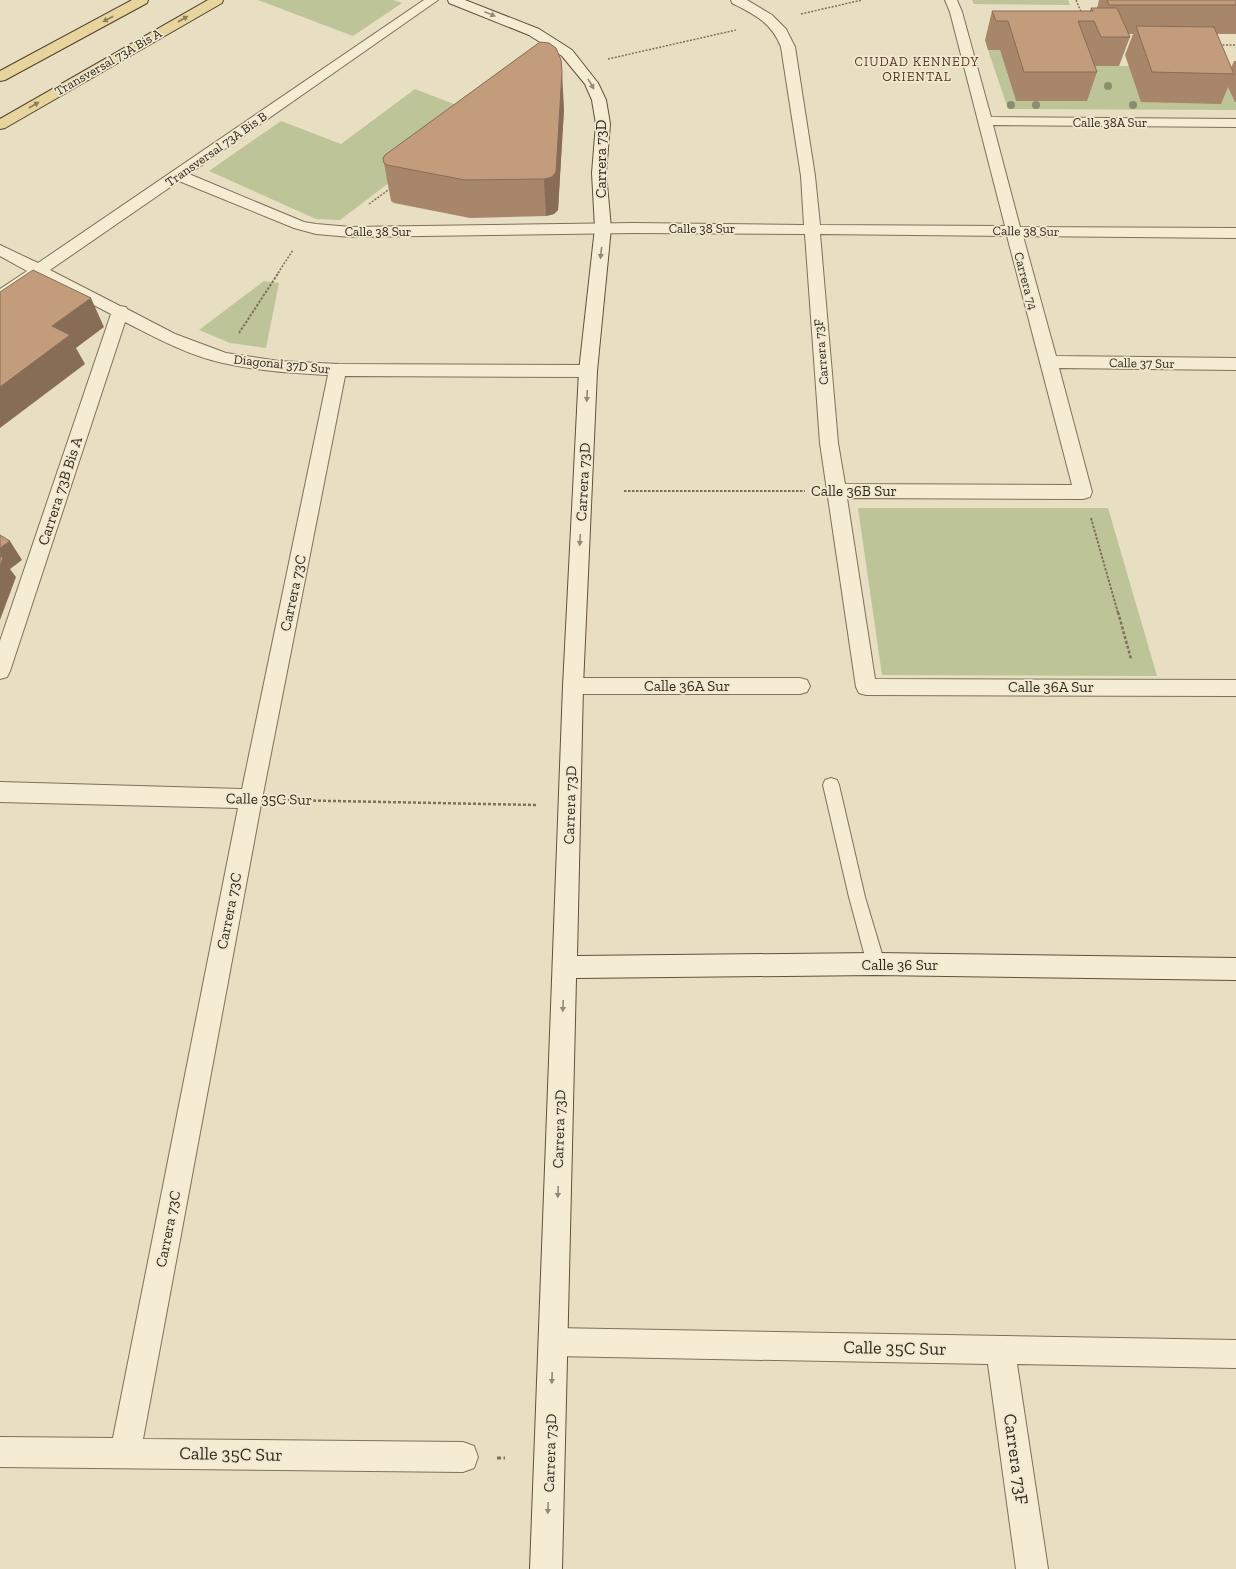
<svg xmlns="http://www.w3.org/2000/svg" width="1236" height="1569" font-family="'Zilla Slab',serif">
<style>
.green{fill:#bdc497}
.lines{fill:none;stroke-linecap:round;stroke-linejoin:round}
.lane-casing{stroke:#7f705b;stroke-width:2}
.street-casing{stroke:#7f705b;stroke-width:2}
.secondary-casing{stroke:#61513e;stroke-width:2}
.primary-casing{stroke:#4e3f2f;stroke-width:2}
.path-far3{stroke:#7f705b;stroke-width:1.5;stroke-dasharray:2 1.5;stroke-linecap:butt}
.path-far2{stroke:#7f705b;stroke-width:2;stroke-dasharray:2.5 1.5;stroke-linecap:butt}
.path-far1{stroke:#7f705b;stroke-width:2.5;stroke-dasharray:3 2;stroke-linecap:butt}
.path{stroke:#7f705b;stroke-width:3;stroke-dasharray:4 2.5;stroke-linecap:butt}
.lane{fill:#f4ecd3;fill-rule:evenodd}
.street{fill:#f4ecd3;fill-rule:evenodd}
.secondary{fill:#f4ecd3;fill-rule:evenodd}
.primary{fill:#e8d49d;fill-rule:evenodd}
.tree{fill:#8c8d6c}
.wall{fill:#a7866a}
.shaded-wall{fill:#886d56}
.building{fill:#c29c7b;stroke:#886d56}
.oneway{fill:#928a78}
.oneway2{fill:#8c7e5e}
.labels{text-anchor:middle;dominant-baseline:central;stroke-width:3.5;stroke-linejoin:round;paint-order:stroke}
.far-neighbourhood-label{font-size:13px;letter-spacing:1px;fill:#593022;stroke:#f0e9d0}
.far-street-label{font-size:13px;fill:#31281e;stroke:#f0e9d0}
.street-label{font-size:15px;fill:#31281e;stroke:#f0e9d0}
.near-street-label{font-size:18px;fill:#31281e;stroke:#f0e9d0}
</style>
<rect width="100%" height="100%" fill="#e8dec2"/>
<g class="green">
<path d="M258,0H393L402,3L353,36Z"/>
<path d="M972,0H1068L1070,5L974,4Z"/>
<path d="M988,50H1000L1016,101L1091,66H1129L1208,73H1236V110L1008,109Z"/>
<path d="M415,89L480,114L340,220L316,219L209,171L281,121L341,144Z"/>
<path d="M264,281L279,283L266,348L230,343L199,330Z"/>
<path d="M858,508H1108L1157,676L882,675Z"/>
</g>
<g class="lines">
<defs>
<path id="lane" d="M831,778L837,780L839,785L865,897L885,964L882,970L876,972L870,970L867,964L849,897L823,785L825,780Z"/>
<g id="street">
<path d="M424,0H438L189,174L304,222L316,224L351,227L633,223L804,225L801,176L781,47C771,22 755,15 732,3L731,0H747L772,15L786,29L795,47L815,176L820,225L1005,226L950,12L945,0H957L962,12L991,117L1236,119V127L993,125L1020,227L1236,228V238L1023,236L1056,356L1236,358V370L1059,368L1092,492L1090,497L1083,499L847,498L875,679L1236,680V696L866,695L859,693L856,687L820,443L805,234L633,233L351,237L316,234L294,228L179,181L50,270L120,306L126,307L127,309L175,334L226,353L279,361L338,364L588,365L594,367L597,371L594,375L588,377L345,376L262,799L143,1439L463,1442L474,1446L478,1457L474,1468L463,1472L0,1467V1437L113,1438L238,808L0,802V782L242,789L328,375C293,373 257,371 223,363C190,356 154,337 125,322L10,671L7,677L0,679V641L111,314L40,277L6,301L0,302V289L27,271L0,256V245L38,263ZM820,234L1007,236L1072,485L845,484L838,443Z"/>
<path d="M573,678H800L807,680L810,686L807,692L800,694H573L566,692L563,686L566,680Z"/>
<path d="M553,1328L1236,1340V1368L1017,1364L1048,1569H1016L988,1364L553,1356L543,1352L539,1342L543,1332Z"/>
</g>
<path id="secondary" d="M448,0H465L539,29L572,50L598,83L606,100L610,124L606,173L611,228L597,371L583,686L577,956L876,953L1236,958V980L876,975L576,978L562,1569H530L563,686L579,371L595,228L592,173L596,124L592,100L585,84L562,56L529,35L449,3Z"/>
<g id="primary">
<path d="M132,0H148L147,3L5,80L0,81V71Z"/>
<path d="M208,0H223L222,3L5,128L0,129V119Z"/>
</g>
</defs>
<use href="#lane" class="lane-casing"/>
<use href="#street" class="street-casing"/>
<use href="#secondary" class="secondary-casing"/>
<use href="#primary" class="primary-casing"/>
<g class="path-far3">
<path d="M1076,0L1082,14"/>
<path d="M801,14L862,0"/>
<path d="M1219,45H1236"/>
<path d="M608,59L736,30"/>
<path d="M369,204L391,188"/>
<path d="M278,273L293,250"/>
</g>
<g class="path-far2">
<path d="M239,333L279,272"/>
<path d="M624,491H805"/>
<path d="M1091,518L1118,613"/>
</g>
<g class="path-far1">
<path d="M1118,612L1131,659"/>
<path d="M283,800L537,805"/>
</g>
<path class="path" d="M497,1458H505"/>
<use href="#lane" class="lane"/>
<use href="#street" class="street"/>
<use href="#secondary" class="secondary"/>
<use href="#primary" class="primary"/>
</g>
<g class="tree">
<circle cx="1108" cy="86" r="4"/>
<circle cx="1011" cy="105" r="4"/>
<circle cx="1036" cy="105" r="4"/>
<circle cx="1133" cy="105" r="4"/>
</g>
<g class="wall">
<path d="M1099,0H1236V34H1216L1231,68L1234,61H1236V102H1235L1228,87L1221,104L1141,102L1125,55L1133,34H1128L1130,37L1119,66H1095L1097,72L1087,101H1016L1000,50H988L985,40L992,11H1090L1091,8H1097Z"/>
<path d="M564,109L558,210L554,214L546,216L470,218L394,203L391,201L383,158Z"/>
</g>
<g class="shaded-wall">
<path d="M562,72L564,109L558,210L554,214L546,216L544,179Z"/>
<path d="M91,298L104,327L76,348L85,364L0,428V387L52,326Z"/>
<path d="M10,541L22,560L10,569L16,577L0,620V548Z"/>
</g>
<g class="building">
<path d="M1107,0H1236V5H1109Z"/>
<path d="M1091,8H1117L1130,37H1101L1094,21H1078L1097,72H1024L1008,21H996L992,11H1093Z"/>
<path d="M1136,26L1214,27L1234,74L1152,72Z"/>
<path d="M540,42L549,43L556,48L561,60L562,72L556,172L552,177L544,179L465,180L387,165L384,163L383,158L385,155Z"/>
<path d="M33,270L91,298L52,326L70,335L0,387V292Z"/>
<path d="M0,535L10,541L0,548Z"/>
<path d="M0,556L3,558L0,567Z"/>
</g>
<defs><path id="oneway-solid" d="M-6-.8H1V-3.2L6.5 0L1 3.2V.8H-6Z"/></defs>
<g class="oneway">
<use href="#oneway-solid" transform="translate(490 14) rotate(22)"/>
<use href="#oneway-solid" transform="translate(591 84) rotate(60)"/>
<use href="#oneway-solid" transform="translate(601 253) rotate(96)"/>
<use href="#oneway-solid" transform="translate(587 396) rotate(93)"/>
<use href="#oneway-solid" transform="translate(580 540) rotate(93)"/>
<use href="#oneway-solid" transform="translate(563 1006) rotate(92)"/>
<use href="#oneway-solid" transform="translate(558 1192) rotate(92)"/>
<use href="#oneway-solid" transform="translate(552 1378) rotate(92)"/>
<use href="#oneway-solid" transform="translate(548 1508) rotate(92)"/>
</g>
<g class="oneway2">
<use href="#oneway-solid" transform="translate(108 19) rotate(152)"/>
<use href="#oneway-solid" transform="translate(183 19) rotate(-30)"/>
<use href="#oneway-solid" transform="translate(34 105) rotate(-30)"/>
</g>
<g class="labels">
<g class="far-neighbourhood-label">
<text x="917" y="61">CIUDAD KENNEDY<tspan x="917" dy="15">ORIENTAL</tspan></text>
</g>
<g class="far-street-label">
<text transform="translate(108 62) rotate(-30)">Transversal 73A Bis A</text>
<text x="1110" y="122">Calle 38A Sur</text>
<text transform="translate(216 149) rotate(-35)">Transversal 73A Bis B</text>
<text x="702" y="228">Calle 38 Sur</text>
<text x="378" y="231">Calle 38 Sur</text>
<text transform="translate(1026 231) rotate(1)">Calle 38 Sur</text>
<text transform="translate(1026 281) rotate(75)">Carrera 74</text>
<text transform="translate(821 352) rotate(-95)">Carrera 73F</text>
<text transform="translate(1142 363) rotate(1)">Calle 37 Sur</text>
<text transform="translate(282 364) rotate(6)">Diagonal 37D Sur</text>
</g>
<g class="street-label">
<text transform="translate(601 159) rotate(-90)">Carrera 73D</text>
<text transform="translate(583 482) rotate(-87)">Carrera 73D</text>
<text transform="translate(60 491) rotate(-72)">Carrera 73B Bis A</text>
<text x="854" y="491">Calle 36B Sur</text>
<text transform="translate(293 593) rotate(-78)">Carrera 73C</text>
<text x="687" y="686">Calle 36A Sur</text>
<text x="1051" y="687">Calle 36A Sur</text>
<text transform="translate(269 799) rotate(1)">Calle 35C Sur</text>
<text transform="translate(570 805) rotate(-88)">Carrera 73D</text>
<text transform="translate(229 911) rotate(-79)">Carrera 73C</text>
<text x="900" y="965">Calle 36 Sur</text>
<text transform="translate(559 1129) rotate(-88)">Carrera 73D</text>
<text transform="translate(168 1229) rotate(-79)">Carrera 73C</text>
<text transform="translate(550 1453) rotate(-88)">Carrera 73D</text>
</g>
<g class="near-street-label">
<text transform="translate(895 1348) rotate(1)">Calle 35C Sur</text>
<text transform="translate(231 1454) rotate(1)">Calle 35C Sur</text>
<text transform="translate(1016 1459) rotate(82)">Carrera 73F</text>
</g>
</g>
</svg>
